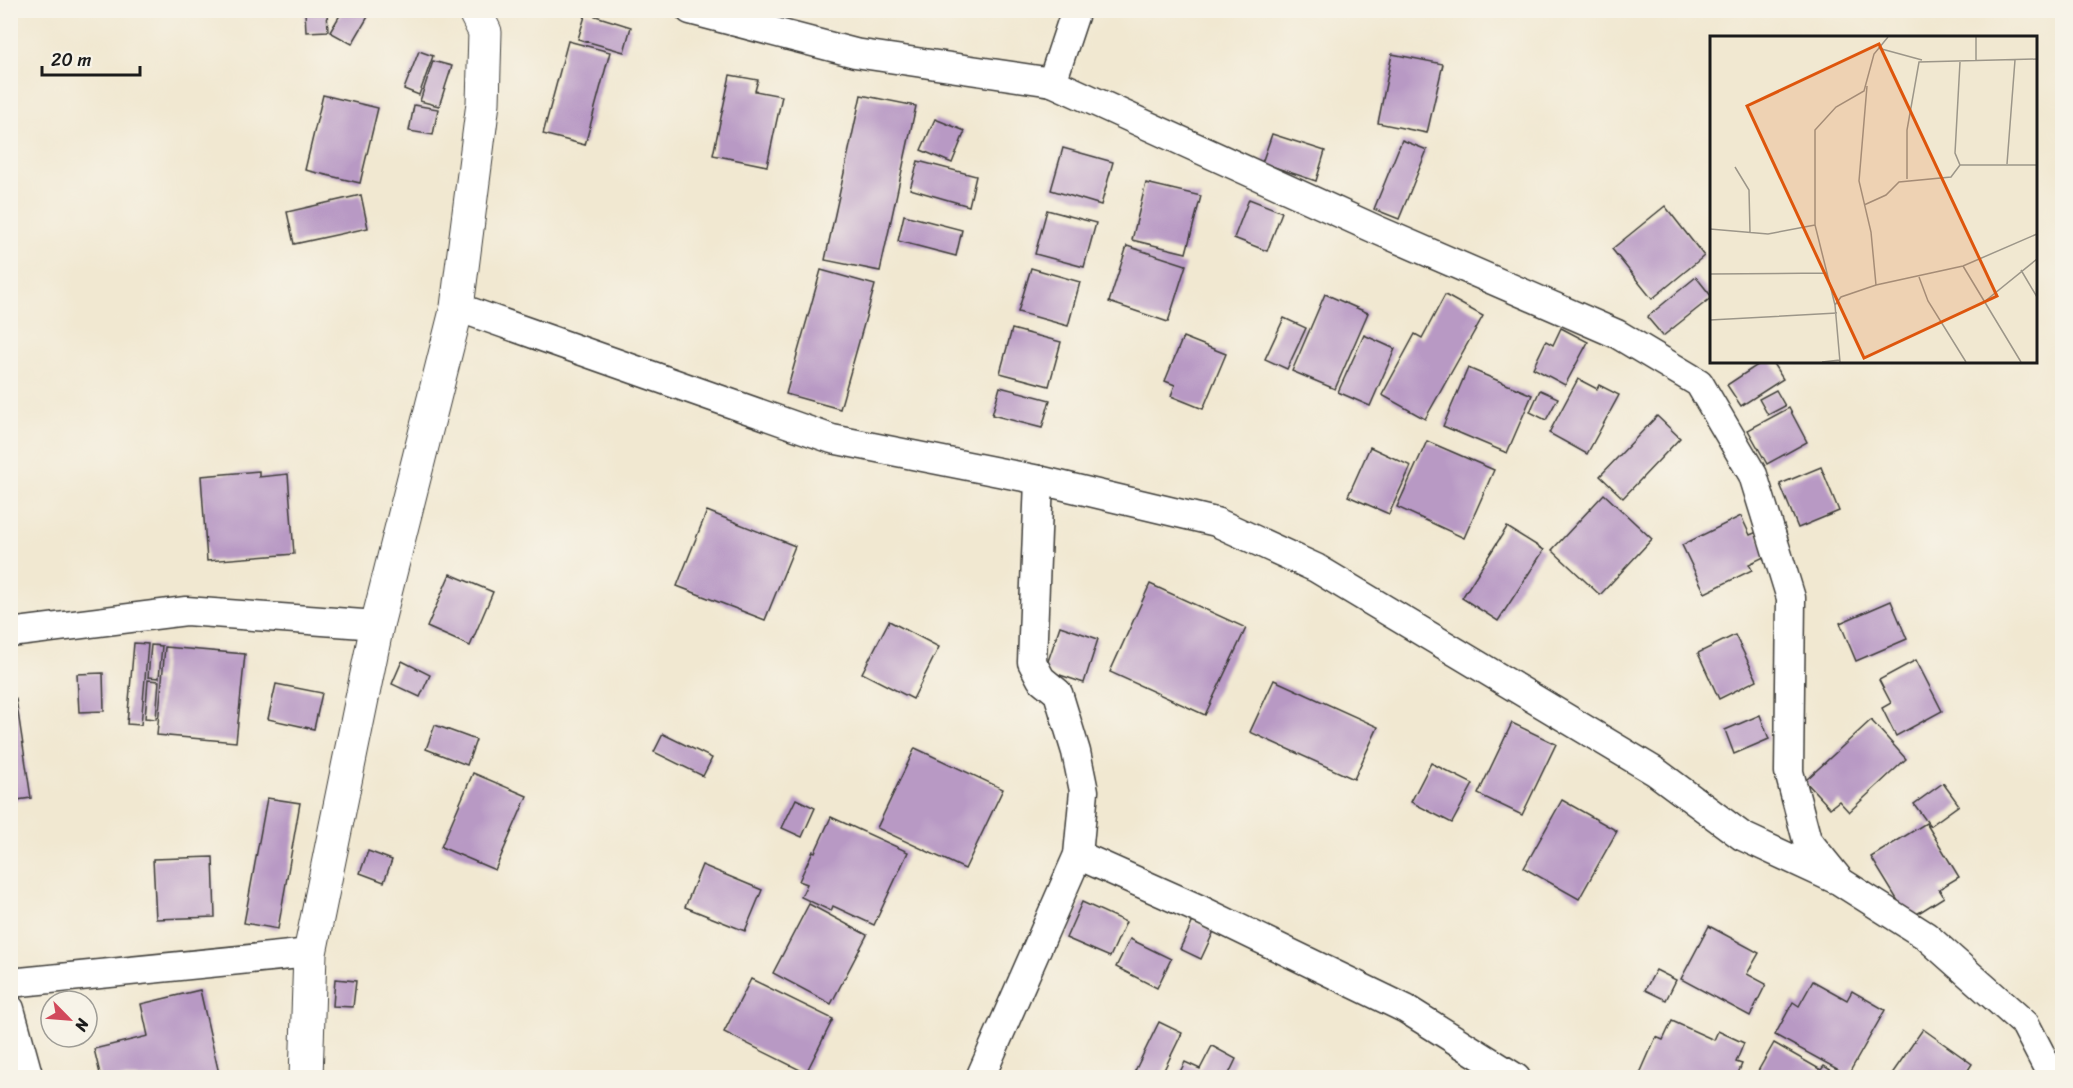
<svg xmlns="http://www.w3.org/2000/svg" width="2073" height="1088" font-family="Sriracha,sans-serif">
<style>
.building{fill:#b899c4}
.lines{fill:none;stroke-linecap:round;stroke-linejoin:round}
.minor-casing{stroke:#3c3b37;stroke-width:31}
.tertiary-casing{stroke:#3c3b37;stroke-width:35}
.minor{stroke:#fff;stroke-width:28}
.tertiary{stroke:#fff;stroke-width:33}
.inset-road{fill:none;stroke:#9c9689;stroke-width:1.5}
.view{fill:#de560d;fill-opacity:0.15;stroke:#de560d;stroke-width:3}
.inset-edge{fill:none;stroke:#1c1c1c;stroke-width:3}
</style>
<rect width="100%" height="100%" fill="#f7f3e8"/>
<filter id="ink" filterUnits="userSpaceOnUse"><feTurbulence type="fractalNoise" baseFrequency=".0167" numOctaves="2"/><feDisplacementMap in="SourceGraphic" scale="12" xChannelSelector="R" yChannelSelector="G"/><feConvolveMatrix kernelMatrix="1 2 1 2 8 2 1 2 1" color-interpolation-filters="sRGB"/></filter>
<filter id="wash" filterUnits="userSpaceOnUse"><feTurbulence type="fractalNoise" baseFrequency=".008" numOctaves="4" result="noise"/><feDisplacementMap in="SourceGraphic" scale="24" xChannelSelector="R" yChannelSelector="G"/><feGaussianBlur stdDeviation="1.35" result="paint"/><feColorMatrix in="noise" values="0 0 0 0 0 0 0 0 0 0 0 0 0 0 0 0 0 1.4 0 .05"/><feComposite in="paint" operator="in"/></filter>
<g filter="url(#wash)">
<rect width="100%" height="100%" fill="#f1e8d1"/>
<g id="blocks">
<g class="building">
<path d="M327,10L328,31L306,32L305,11Z"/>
<path d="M343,10H360L369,15L352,44L330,32Z"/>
<path d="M586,13L631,27L624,52L578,39Z"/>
<path d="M568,41L610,52L585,145L543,134Z"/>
<path d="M419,51L433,56L419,95L404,89Z"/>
<path d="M1392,54L1443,64L1427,133L1378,123Z"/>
<path d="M433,61L452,66L439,106L420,101Z"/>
<path d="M730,75L758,80L755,91L782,96L767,166L713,155Z"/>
<path d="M323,95L378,108L360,183L305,170Z"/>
<path d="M861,95L916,106L880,271L825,260Z"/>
<path d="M414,105L438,109L433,135L409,131Z"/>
<path d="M935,119L965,131L952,163L921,150Z"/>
<path d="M1272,134L1325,151L1316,181L1262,163Z"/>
<path d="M1402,140L1427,150L1399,219L1374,209Z"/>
<path d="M1063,148L1113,162L1101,205L1051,190Z"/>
<path d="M918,161L976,176L969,206L910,189Z"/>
<path d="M1146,183L1201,196L1186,253L1132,240Z"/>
<path d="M361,195L368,228L294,244L287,212Z"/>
<path d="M1249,199L1282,212L1267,251L1234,238Z"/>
<path d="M1665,206L1704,256L1652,299L1612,249Z"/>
<path d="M1047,210L1096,223L1084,267L1035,254Z"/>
<path d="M904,215L962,230L956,256L898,241Z"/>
<path d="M1127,246L1186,265L1168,322L1109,302Z"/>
<path d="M1031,268L1080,282L1068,326L1018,312Z"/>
<path d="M821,270L875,285L840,409L786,394Z"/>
<path d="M1696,277L1712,297L1663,336L1647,317Z"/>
<path d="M1325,294L1368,313L1335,389L1292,371Z"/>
<path d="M1445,295L1483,316L1425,419L1382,395L1415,334L1422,338Z"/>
<path d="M1284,318L1306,328L1287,369L1265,359Z"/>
<path d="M1561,328L1588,342L1565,385L1533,368L1546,341L1553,345Z"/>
<path d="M1012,329L1061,342L1049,386L1000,373Z"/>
<path d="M1364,335L1395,349L1370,406L1338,392Z"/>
<path d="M1183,337L1226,354L1203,409L1171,396L1175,385L1165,381Z"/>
<path d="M1762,362H1772L1783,379L1741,406L1727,385Z"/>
<path d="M1468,368L1532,395L1507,453L1443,426Z"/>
<path d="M1578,379L1597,389L1599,385L1619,395L1587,454L1549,433Z"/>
<path d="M1000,387L1050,400L1042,428L992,415Z"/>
<path d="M1540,390L1558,398L1546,420L1530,412Z"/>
<path d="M1776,390L1785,406L1768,415L1759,399Z"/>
<path d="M1789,408L1807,442L1767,464L1748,430Z"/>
<path d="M1657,416L1680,438L1623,498L1600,476Z"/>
<path d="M1427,441L1494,470L1464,538L1397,507Z"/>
<path d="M1370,447L1411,466L1389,514L1348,496Z"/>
<path d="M1821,467L1839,511L1798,528L1780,484Z"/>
<path d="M259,471V477L288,474L294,554L207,561L201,476Z"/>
<path d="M1604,494L1652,539L1600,595L1552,550Z"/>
<path d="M707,511L795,546L765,620L677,586Z"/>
<path d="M1741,516L1750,535L1757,532L1768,555L1749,564L1752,570L1705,593L1682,545Z"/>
<path d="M1507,527L1544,550L1498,621L1462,598Z"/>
<path d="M450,574L493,592L470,646L427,627Z"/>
<path d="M1150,584L1246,628L1205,715L1110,672Z"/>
<path d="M1891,601L1907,639L1856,661L1840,623Z"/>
<path d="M889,621L939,647L913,699L862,673Z"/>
<path d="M1060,626L1098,639L1084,683L1045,670Z"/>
<path d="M1735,635L1757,680L1719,699L1698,653Z"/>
<path d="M134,643L148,644L141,725L127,724Z"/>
<path d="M151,645L162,646L159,678L148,677Z"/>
<path d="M165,647L245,654L236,742L157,735Z"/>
<path d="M1916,660L1942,711L1896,736L1882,708L1891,703L1879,680Z"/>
<path d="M402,661L430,675L420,697L392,684Z"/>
<path d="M103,673L104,711L79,712L77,674Z"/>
<path d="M148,680L159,681L156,719L145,718Z"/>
<path d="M1274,680L1378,727L1354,779L1250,732Z"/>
<path d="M276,684L322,693L314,729L268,719Z"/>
<path d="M16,699L31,798L10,801V700Z"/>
<path d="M1760,715L1769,739L1734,754L1725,730Z"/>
<path d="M1871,720L1906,759L1849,812L1839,801L1830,808L1805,781Z"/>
<path d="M1512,723L1556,744L1522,815L1478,794Z"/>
<path d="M435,725L476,740L467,765L426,749Z"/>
<path d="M663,734L712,758L703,776L654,752Z"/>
<path d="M915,748L1003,789L965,869L877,828Z"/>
<path d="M1431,763L1473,784L1452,823L1411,802Z"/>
<path d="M473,773L527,796L495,870L441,847Z"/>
<path d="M1943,783L1959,805L1930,826L1914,804Z"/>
<path d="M267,798L300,803L278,929L244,923Z"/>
<path d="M796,799L815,808L802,837L782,828Z"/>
<path d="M1562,800L1617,831L1579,899L1524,868Z"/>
<path d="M831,817L908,852L874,925L833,906L831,911L801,897L807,884L799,881L813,851L815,852Z"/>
<path d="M1926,823L1959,877L1939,889L1944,897L1909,919L1871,857Z"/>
<path d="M368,851L392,860L384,882L360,873Z"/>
<path d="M213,857L215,917L156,919L153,859Z"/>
<path d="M702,865L762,890L745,931L685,907Z"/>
<path d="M1082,902L1126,922L1110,957L1066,938Z"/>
<path d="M809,904L867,935L831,1004L773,973Z"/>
<path d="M1193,921L1214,931L1201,959L1180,949Z"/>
<path d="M1709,926L1759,953L1747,974L1766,984L1750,1016L1681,979Z"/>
<path d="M1130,939L1171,959L1157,988L1116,967Z"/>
<path d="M1656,970L1676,980L1666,1000L1645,990Z"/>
<path d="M335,979L356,981L353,1007L333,1006Z"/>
<path d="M751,979L833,1019L806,1073L724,1032Z"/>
<path d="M1813,981L1847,1000L1852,991L1885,1010L1848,1075L1775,1035L1793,1002L1799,1006Z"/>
<path d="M200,990L220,1078H101L94,1049L148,1036L141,1004Z"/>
<path d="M1672,1021L1714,1040L1718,1031L1744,1043L1736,1062L1742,1064L1736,1078H1638L1656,1037L1663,1040Z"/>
<path d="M1159,1022L1182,1033L1160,1078H1142L1134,1073Z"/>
<path d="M1923,1029L1972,1064L1963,1078H1889Z"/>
<path d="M1774,1043L1821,1070L1824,1066L1844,1078H1754Z"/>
<path d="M1212,1046L1236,1059L1227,1078H1177L1185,1062L1200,1069Z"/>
</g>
</g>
</g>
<g filter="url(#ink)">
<use href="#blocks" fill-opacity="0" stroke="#3c3b37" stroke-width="1.5"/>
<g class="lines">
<defs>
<g id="minor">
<path d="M690,10L855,53L1052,82L1375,229L1617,334L1699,383L1753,475L1791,598L1789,772L1807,840L1841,882L1926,936L2025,1024L2053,1078"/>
<path d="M1052,82L1076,10"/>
<path d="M457,307L832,439L1039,480L1216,522L1316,568L1656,772L1742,836L1835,879"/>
<path d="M10,633L186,611L377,625"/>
<path d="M1078,855L1201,910L1406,1009L1516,1078"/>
<path d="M10,983L310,953"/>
<path d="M10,1009L29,1078"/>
<path d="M980,1078L1078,855L1084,791L1076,752L1058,693L1041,679L1032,662L1039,480"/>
</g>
<path id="tertiary" d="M306,1078L310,953L377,625L457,307L483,103L485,32L474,10"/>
</defs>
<use href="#minor" class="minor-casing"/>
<use href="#tertiary" class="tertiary-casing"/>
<use href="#minor" class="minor"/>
<use href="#tertiary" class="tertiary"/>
</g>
</g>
<g transform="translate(1710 36)">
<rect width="327" height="327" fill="#f1e8d1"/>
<path class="inset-road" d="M168,12L212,24M266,25V1M250,26L245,117L250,129H327M157,50L149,145L161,196L166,249M297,128L305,24M25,131L39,154L40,196M197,143V94L209,26L327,23M154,169L176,159L189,146L241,141L250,129M0,193L58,198L105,189M253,230L311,326M311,234L327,261M0,238L117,237M209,241L218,265L256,326M274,266L327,223M125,269L105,189V94L126,71L154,55L164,18L178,1M0,284L127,277M112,326L130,324M130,326L125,269L131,261L166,249L253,230L327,198"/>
<path class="view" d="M169,8L287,260L154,322L37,70Z"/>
<rect width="327" height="327" class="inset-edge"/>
</g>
<rect width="2073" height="1088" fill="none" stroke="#f7f3e8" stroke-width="36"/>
<g transform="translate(69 1019) rotate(115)"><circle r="28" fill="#f7f3e8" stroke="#9f9d96" stroke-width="1.5"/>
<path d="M0-4.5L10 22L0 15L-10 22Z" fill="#d1495b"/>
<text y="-9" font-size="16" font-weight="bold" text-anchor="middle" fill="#1c1c1c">N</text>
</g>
<path d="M42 66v9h98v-9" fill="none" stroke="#1c1c1c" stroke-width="3"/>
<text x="51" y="66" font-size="18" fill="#1c1c1c" stroke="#f7f3e8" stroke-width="4.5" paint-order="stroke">20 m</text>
</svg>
